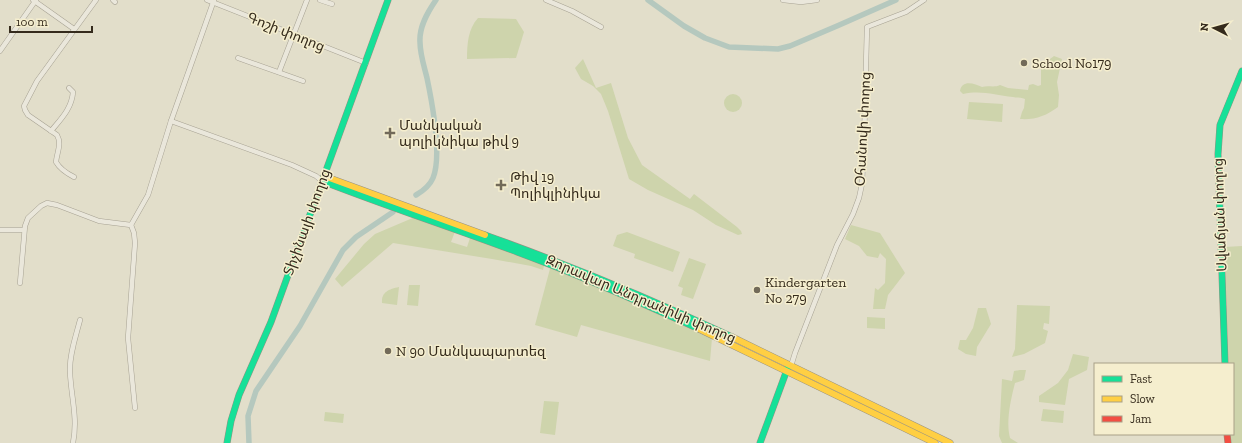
<svg xmlns="http://www.w3.org/2000/svg" width="1242" height="443" font-family="'Zilla Slab','Noto Sans Armenian',serif">
<style>
.green{fill:#ced4ac}
.lines{fill:none;stroke-linecap:round;stroke-linejoin:round}
.canal{stroke:#b5c8be;stroke-width:5.5}
.street-casing{stroke:#a7a293;stroke-width:5.5}
.fast-casing{stroke:#979183;stroke-width:7}
.slow-casing{stroke:#979183;stroke-width:7}
.jam-casing{stroke:#979183;stroke-width:7}
.street{stroke:#eae7db;stroke-width:4.5}
.fast{stroke:#16e098;stroke-width:6}
.slow{stroke:#ffcf43;stroke-width:6}
.jam{stroke:#f24e42;stroke-width:6}
.poi-dot{fill:#726a59;stroke:#f5eece;stroke-width:1.5}
.labels{text-anchor:middle;dominant-baseline:central;stroke-width:3;stroke-linejoin:round;paint-order:stroke}
.street-label{font-size:14px;fill:#352b1c;stroke:#f5eece}
.poi-label{font-size:14px;fill:#352b1c;stroke:#f5eece;text-anchor:start}
</style>
<rect width="100%" height="100%" fill="#e2deca"/>
<g class="green">
<path d="M478,18L516,19L524,32L516,58L467,59C467,44 468,29 478,18Z"/>
<path d="M1054,56L1062,59L1057,82L1059,95L1058,107C1046,116 1035,120 1020,119L1022,112L1024,108L1025,99C1021,97 1017,98 1013,97C995,95 981,90 963,94L960,91C962,79 975,84 982,87C988,85 994,88 1000,85L1008,88L1028,90L1029,85L1033,84L1038,86L1041,85V68L1042,63L1050,59Z"/>
<path d="M583,59L596,88L611,83L628,138L642,165L690,199L694,194L737,227L741,231L742,234L738,235L716,225L693,210L648,190L629,179L608,111L601,94L593,86L581,79L575,68Z"/>
<circle cx="733" cy="103" r="9"/>
<path d="M969,102L1003,104L1002,122L967,119Z"/>
<path d="M415,217L456,229L451,242L467,247L471,235L545,262L543,270L531,266L492,259L393,243L342,287L335,279L364,244L375,234Z"/>
<path d="M851,225L880,233L905,273L888,295L885,309H873L875,288L878,290L885,283L886,259L880,253L878,258L867,256L859,246L845,239Z"/>
<path d="M627,232L680,252L673,272L634,258L635,254L613,246L617,235Z"/>
<path d="M1242,246V443H1230V434H1233V364H1228L1225,247Z"/>
<path d="M689,258L706,264L693,299L681,295L683,288L678,286Z"/>
<path d="M551,265L585,280L712,338L710,361L581,325L577,337L535,325Z"/>
<path d="M409,285H420L418,306L407,305Z"/>
<path d="M399,287L397,305L382,303C381,292 389,289 399,287Z"/>
<path d="M1017,305L1050,306L1049,324L1044,323L1043,329L1048,331L1045,343L1024,354L1012,357L1015,349Z"/>
<path d="M978,308H986L991,324L977,347L976,356L966,354L958,349L960,340H966L973,328Z"/>
<path d="M867,317L885,318V329L867,328Z"/>
<path d="M1073,354L1089,357L1087,370L1069,379L1065,405L1039,402V396L1058,383L1068,370Z"/>
<path d="M1020,370H1026L1024,380L1015,383L1014,387C1010,403 1006,423 1010,438L1018,443H1002L999,436L1002,379L1012,381L1014,371Z"/>
<path d="M544,401L559,402L555,435L540,433Z"/>
<path d="M1043,409L1064,411L1063,423L1041,421Z"/>
<path d="M325,412L344,414L343,423L324,421Z"/>
</g>
<g class="lines">
<g class="canal">
<path d="M648,0L684,26L705,38L729,47L778,49L790,46L837,26L896,0"/>
<path d="M416,195C423,191 430,185 433,178C442,156 432,102 427,78C424,66 420,54 420,42C419,27 427,13 436,0"/>
<path d="M249,443L248,416L256,391L300,326L343,250L356,237L393,212"/>
</g>
<defs>
<g id="street">
<path d="M33,0L74,29"/>
<path d="M113,0L115,2"/>
<path d="M207,0L366,63"/>
<path d="M320,0L332,4"/>
<path d="M546,0L572,11L601,27"/>
<path d="M783,0L801,2L817,0"/>
<path d="M0,51L36,0"/>
<path d="M238,58L303,81"/>
<path d="M279,72L307,0"/>
<path d="M171,121L292,165L316,176L322,181"/>
<path d="M51,131C61,119 72,108 73,92L69,88"/>
<path d="M74,177C66,173 60,169 56,162C57,152 62,144 57,135L28,115L25,110L24,106L37,81L96,0"/>
<path d="M131,225L134,233L135,243L128,338L135,408"/>
<path d="M0,230H24"/>
<path d="M20,283L25,226L28,218L41,206L47,203L57,205L99,221L131,225L148,195L171,121L214,0"/>
<path d="M791,366L795,353L837,245L853,214L859,198L862,184L864,143L867,27L906,12L924,0"/>
<path d="M73,443C78,417 71,397 70,372C69,355 76,336 80,320"/>
</g>
<g id="fast">
<path d="M322,181C396,210 472,234 546,263C598,283 648,306 699,329"/>
<path d="M485,235C569,265 651,299 732,337"/>
<path d="M1225,364L1218,154L1220,125L1242,71"/>
<path d="M227,443L231,421L239,395L271,322L388,0"/>
<path d="M760,443L788,367"/>
</g>
<g id="slow">
<path d="M324,176L485,235"/>
<path d="M699,329L935,443"/>
<path d="M732,337L950,443"/>
</g>
<path id="jam" d="M1227,434L1228,443"/>
</defs>
<use href="#street" class="street-casing"/>
<use href="#fast" class="fast-casing"/>
<use href="#slow" class="slow-casing"/>
<use href="#jam" class="jam-casing"/>
<use href="#street" class="street"/>
<use href="#fast" class="fast"/>
<use href="#slow" class="slow"/>
<use href="#jam" class="jam"/>
</g>
<g class="poi-dot">
<circle cx="1024" cy="63" r="4"/>
<path d="M388 127h4v4h4v4h-4v4h-4v-4h-4v-4h4z"/>
<path d="M499 179h4v4h4v4h-4v4h-4v-4h-4v-4h4z"/>
<circle cx="757" cy="290" r="4"/>
<circle cx="388" cy="351" r="4"/>
</g>
<g class="labels">
<g class="street-label">
<text transform="translate(286 32) rotate(22)">Գոշի փողոց</text>
<text transform="translate(863 129) rotate(-87)">Օհանովի փողոց</text>
<text transform="translate(1220 215) rotate(-92)">Սվաճյան փողոց</text>
<text transform="translate(307 222) rotate(-70)">Տիչինայի փողոց</text>
<text transform="translate(641 299) rotate(23)">Զորավար Անդրանիկի փողոց</text>
</g>
<g class="poi-label">
<text x="1032" y="63">School No179</text>
<text x="399" y="125">Մանկական<tspan x="399" dy="16">պոլիկնիկա թիվ 9</tspan></text>
<text x="510" y="177">Թիվ 19<tspan x="510" dy="16">Պոլիկլինիկա</tspan></text>
<text x="765" y="282">Kindergarten<tspan x="765" dy="16">No 279</tspan></text>
<text x="396" y="351">N 90 Մանկապարտեզ</text>
</g>
</g>
<rect x="1094" y="363" width="140" height="72" fill="#f5eece" stroke="#a8a087"/>
<rect x="1102" y="376" width="20" height="6" fill="#16e098" stroke="#a8a087"/>
<text x="1130" y="383" font-size="12" fill="#352b1c">Fast</text>
<rect x="1102" y="396" width="20" height="6" fill="#ffcf43" stroke="#a8a087"/>
<text x="1130" y="403" font-size="12" fill="#352b1c">Slow</text>
<rect x="1102" y="416" width="20" height="6" fill="#f24e42" stroke="#a8a087"/>
<text x="1130" y="423" font-size="12" fill="#352b1c">Jam</text>
<g transform="translate(1214 28) rotate(276)" stroke="#f5eece" stroke-width="3" paint-order="stroke">
<path d="M0-3L7 15L0 10L-7 15Z" fill="#352b1c"/>
<text y="-6" font-size="11" font-weight="bold" text-anchor="middle" fill="#352b1c">N</text>
</g>
<path d="M10 26v6h82v-6" fill="none" stroke="#352b1c" stroke-width="2"/>
<text x="16" y="26" font-size="12" fill="#352b1c" stroke="#f5eece" stroke-width="3" paint-order="stroke">100 m</text>
</svg>
